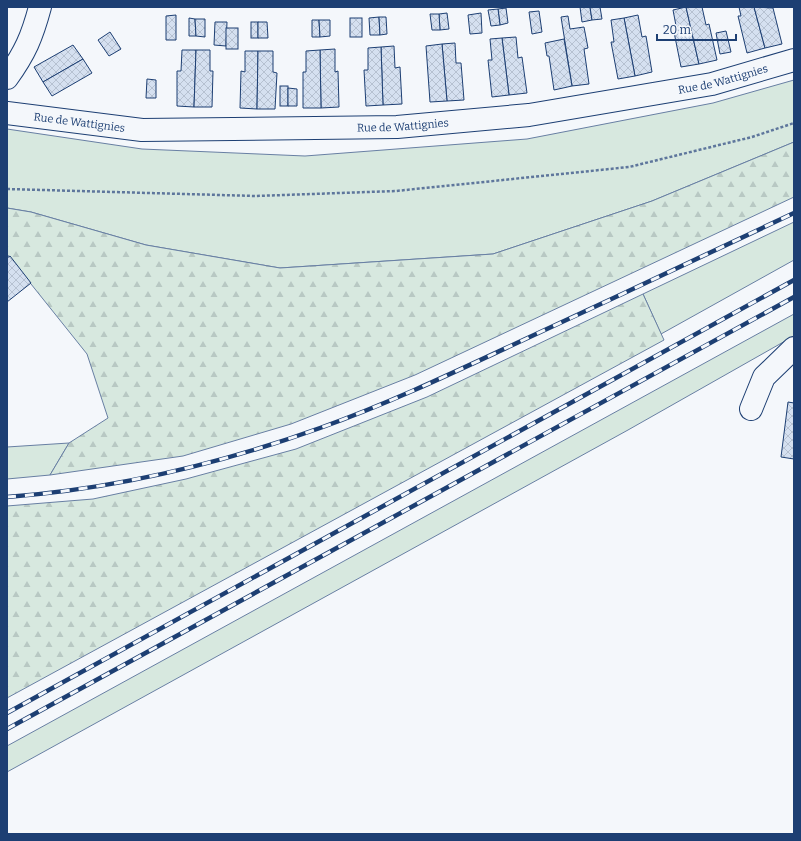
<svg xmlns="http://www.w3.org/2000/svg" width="801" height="841" font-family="Bitter,serif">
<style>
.green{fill:#d7e8df;stroke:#687fa3}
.forest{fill:url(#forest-firs);stroke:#687fa3}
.building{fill:url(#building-cross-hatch);stroke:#1d3f73}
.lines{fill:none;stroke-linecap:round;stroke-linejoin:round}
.minor-casing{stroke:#1d3f73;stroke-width:24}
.path{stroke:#5e769c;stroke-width:2.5;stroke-dasharray:3 2;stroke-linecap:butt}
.minor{stroke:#f4f7fb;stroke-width:22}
.rail-casing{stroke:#1d3f73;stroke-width:4.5}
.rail{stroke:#f4f7fb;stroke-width:3;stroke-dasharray:9;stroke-linecap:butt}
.labels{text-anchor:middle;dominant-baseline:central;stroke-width:3;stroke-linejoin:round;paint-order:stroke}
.street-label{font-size:11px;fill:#1d3f73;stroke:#f4f7fb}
</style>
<defs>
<pattern id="forest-firs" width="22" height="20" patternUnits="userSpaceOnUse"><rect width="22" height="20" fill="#d7e8df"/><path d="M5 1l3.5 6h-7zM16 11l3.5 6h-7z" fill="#b8c8c3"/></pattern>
<pattern id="building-cross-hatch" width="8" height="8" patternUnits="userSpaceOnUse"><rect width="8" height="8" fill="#d5e0f0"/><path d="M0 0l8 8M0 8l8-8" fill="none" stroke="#b6c1d1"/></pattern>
</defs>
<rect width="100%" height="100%" fill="#f4f7fb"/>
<g class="green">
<path d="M794,80V142L652,201L493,254L280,268L146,245L31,212L7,208V129L142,149L305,156L527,139L713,103Z"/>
<path d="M794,222V260L661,334L643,294Z"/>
<path d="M794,314V336L628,430L7,772V746Z"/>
<path d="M69,443L50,475L7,479V447Z"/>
</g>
<g class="forest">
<path d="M794,142V197L415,375L291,424L183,456L50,475L69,443L108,418L87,354L7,254V208L31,212L146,245L280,268L493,254L652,201Z"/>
<path d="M643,294L664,340L7,698V506L93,499L186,479L296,449L427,397Z"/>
</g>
<g class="building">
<path d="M580,7H590L592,20L582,22Z"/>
<path d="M590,7H600L602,19L592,20Z"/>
<path d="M686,7L699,64L681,67L674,32L677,31L673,10Z"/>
<path d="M686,7H702L706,25L709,24L717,60L699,64Z"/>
<path d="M739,7H754L765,48L747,53L738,16H741Z"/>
<path d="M754,7L773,8L782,44L765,48Z"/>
<path d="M506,8L508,23L500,25L498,9Z"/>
<path d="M498,9L500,25L491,26L488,10Z"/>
<path d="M539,11L542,32L532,34L529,12Z"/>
<path d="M447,13L449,29L440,30L439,14Z"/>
<path d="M481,13L482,33L470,34L468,15Z"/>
<path d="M430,14H439L440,30H432Z"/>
<path d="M176,15V40H166V16Z"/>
<path d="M638,15L642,37L646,36L652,72L635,76L624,18Z"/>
<path d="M568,16L570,29L584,27L588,48L584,49L589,84L572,86L561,17Z"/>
<path d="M379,17L380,35H370L369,18Z"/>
<path d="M379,17H386L387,34L380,35Z"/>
<path d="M189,18L195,19L196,36H189Z"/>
<rect x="350" y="18" width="12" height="19"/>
<path d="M624,18L635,76L618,79L611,42H614L611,20Z"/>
<path d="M195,19H205V37L196,36Z"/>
<path d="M312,20H319L320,37H312Z"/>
<path d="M319,20H330V36L320,37Z"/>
<path d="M215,22H227L226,46L214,45Z"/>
<rect x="251" y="22" width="7" height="16"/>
<path d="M258,22H267L268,38H258Z"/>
<rect x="226" y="28" width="12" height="21"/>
<path d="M726,31L731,52L720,54L716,33Z"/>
<path d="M110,32L121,49L109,56L98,40Z"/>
<path d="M516,37L518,58L522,57L527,93L509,95L502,38Z"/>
<path d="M502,38L509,95L492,97L488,60H492L490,39Z"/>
<path d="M564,39L572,86L554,90L549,56H547L545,43Z"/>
<path d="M455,43L456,63H461L464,100L447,101L442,44Z"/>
<path d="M442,44L447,101L430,102L426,46Z"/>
<path d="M73,45L83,59L43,82L34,67Z"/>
<path d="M394,46L395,68L400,67L402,104L383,105L381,47Z"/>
<path d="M381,47L383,105L366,106L364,70H368V48Z"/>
<path d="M335,49V72L338,71L339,107L321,108L320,50Z"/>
<path d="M182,50H196L194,107L177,106V71H181Z"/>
<path d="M196,50H210V71H213L212,107H194Z"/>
<path d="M320,50L321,108H303V72H306V51Z"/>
<path d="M245,51H258L257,109L240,108L241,71L245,72Z"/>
<path d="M258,51H273V72L277,73L275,109H257Z"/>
<path d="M83,59L92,73L52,96L43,82Z"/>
<path d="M147,79L156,80V98H146Z"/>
<rect x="280" y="86" width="8" height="20"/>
<path d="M288,88L297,89V106H288Z"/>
<path d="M10,256L31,283L7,302V258Z"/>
<path d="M788,402L794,403V459L781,457Z"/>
</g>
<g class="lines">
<defs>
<g id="minor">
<path d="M7,78C25,53 32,37 40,7"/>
<path id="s1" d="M7,113L142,130L397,127L529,115L712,84L794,60"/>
<path d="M751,409L764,377L794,348"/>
</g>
</defs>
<use href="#minor" class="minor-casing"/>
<path class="path" d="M7,189L256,196L396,191L629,167L752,137L794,123"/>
<use href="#minor" class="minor"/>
<defs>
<g id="rail">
<path d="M7,497C113,489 220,464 320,428C393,402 463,368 534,335C621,295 707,254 794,213"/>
<path d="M7,713L794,280"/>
<path d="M7,729L794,297"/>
</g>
</defs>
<use href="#rail" class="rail-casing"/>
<use href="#rail" class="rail"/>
</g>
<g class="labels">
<g class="street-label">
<text stroke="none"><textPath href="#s1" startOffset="721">Rue de Wattignies</textPath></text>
<text stroke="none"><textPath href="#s1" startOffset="73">Rue de Wattignies</textPath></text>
<text stroke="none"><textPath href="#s1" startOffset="397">Rue de Wattignies</textPath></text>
</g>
</g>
<rect width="801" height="841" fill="none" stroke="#1d3f73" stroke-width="16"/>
<path d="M657 34v6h79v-6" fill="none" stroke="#1d3f73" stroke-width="2"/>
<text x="663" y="34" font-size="12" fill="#1d3f73" stroke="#f4f7fb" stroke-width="3" paint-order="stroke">20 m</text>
</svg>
